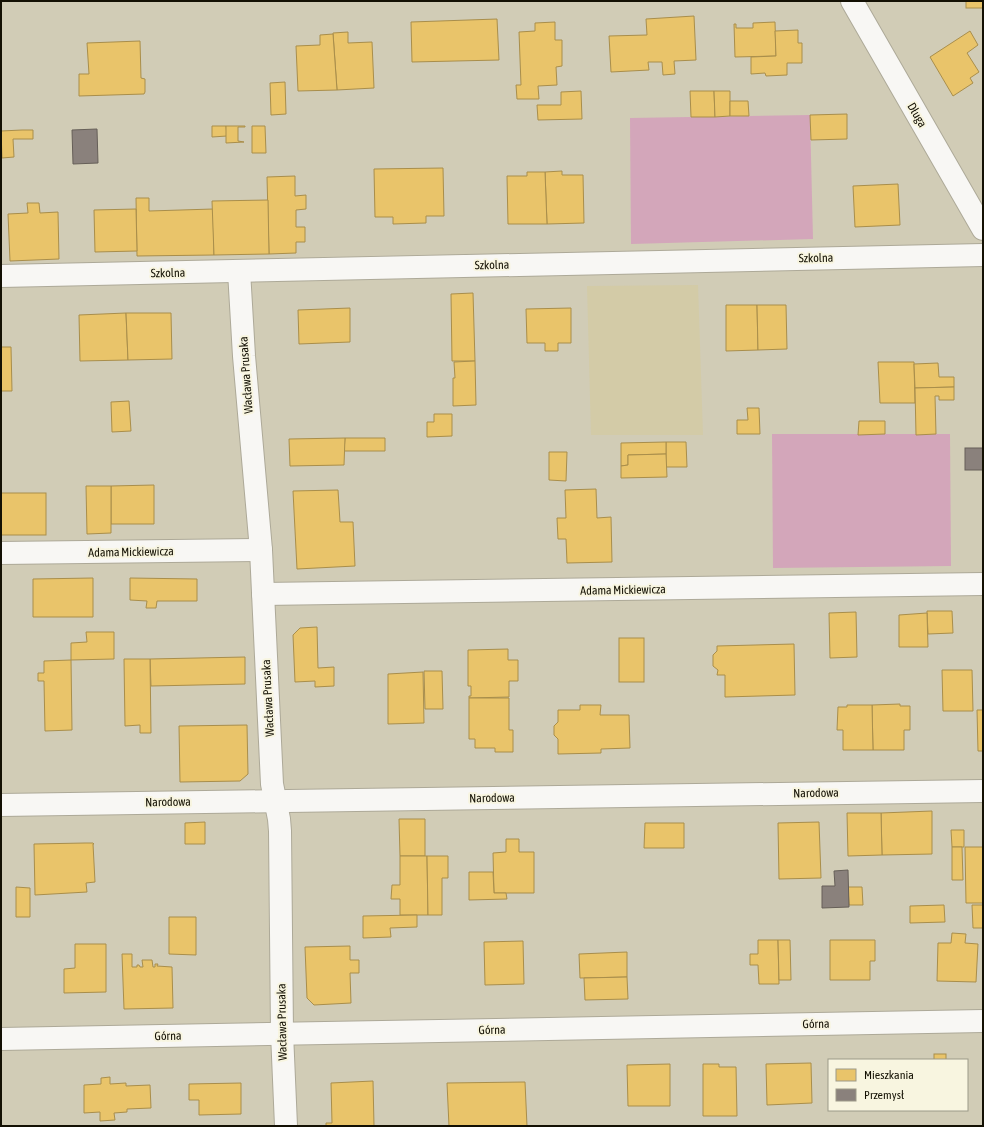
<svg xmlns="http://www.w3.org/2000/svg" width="984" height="1127" font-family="'Asap Condensed',sans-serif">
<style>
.built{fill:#d3cba7}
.green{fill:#d3a6ba}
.homes{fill:#e9c46a;stroke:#a98e4b}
.industry{fill:#8a817c;stroke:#665f58}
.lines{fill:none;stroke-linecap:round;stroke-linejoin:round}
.minor-casing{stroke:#ada998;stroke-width:24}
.minor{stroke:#f8f7f4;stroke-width:22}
.labels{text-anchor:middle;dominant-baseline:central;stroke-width:4;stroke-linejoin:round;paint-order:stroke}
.street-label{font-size:12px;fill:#131003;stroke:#f8f5e0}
</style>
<rect width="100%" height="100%" fill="#d1ccb6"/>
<path class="built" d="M698,285L703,435H591L587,286Z"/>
<g class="green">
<path d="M810,115L813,239L631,244L630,118Z"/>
<path d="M772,434H950L951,566L773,568Z"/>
</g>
<g class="homes">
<rect x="966" y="1" width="17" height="7"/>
<path d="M694,16L696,60L674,61L675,74L663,75L662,62H648L649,70L611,72L609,36L647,35L646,19Z"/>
<path d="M497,19L499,60L412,62L411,22Z"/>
<path d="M555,22V40H562V66L556,67L557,85L538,86L539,99H517L516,85H521L519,32L535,31V23Z"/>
<path d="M775,22L776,56L735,57L734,24H736V28H753V23Z"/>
<path d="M798,30V43H802V63H787V75L766,76L765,73L751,74V57L776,56L775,31Z"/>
<path d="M970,31L978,45L967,53L979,72L970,78L973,83L953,96L930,57Z"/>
<path d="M348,32V43L372,42L374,88L337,90L333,33Z"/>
<path d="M333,34L337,90L298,91L296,46L320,45V35Z"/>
<path d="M140,41L141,78L145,79V92L144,94L79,96V74H89L87,43Z"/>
<path d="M285,82L286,114L271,115L270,83Z"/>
<path d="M581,91L582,119L538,120L537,105H561V92Z"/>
<path d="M690,91H714L715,117H691Z"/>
<path d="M714,91H730V116L715,117Z"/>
<path d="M730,101H748L749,116H730Z"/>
<path d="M847,114V139L811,140L810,115Z"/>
<path d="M212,126H226L227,136L212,137Z"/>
<path d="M226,126H245V127H238V141L244,142L226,143Z"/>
<path d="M252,126H265L266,153H252Z"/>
<path d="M22,130H33V139H13L14,157L2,158L1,131Z"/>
<path d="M443,168L444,216H426V223L393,224V217H375L374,169Z"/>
<path d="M562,171V175H583L584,223L547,224L545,172Z"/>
<path d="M527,172H545L547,224H508L507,176H527Z"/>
<path d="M295,176V196L306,195V209L296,210V227H305V242H296V253L269,254L267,177Z"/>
<path d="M898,184L900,225L855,227L853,186Z"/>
<path d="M136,198H149V211L213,209L214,255L137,256Z"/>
<path d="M268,200L269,254L214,255L212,201Z"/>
<path d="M27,203H39L40,213L58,212L59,259L10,261L8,214L28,213Z"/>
<path d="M136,209L137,251L95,252L94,210Z"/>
<path d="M473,293L475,361H452L451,294Z"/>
<path d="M726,305H757L758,350L726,351Z"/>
<path d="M757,305H786L787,349L758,350Z"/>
<path d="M350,308V342L299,344L298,310Z"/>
<path d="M571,308V343H558V351H545V343H527L526,309Z"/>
<path d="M126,313L128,360L80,361L79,315Z"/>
<path d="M126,313H171L172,359L128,360Z"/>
<path d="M1,347H11L12,391H1Z"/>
<path d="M475,361L476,405L453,406V378H455L454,362Z"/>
<path d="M878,362H914L915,403H880Z"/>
<path d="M938,363L939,377H954V387L915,388L914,364Z"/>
<path d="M954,387V400H939V396H935L936,434L916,435L915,388Z"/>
<path d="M129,401L131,431L112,432L111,402Z"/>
<path d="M747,408H759L760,434H737V420H748Z"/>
<path d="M434,414H452V436L427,437V422H434Z"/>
<path d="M859,421H885V434L858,435Z"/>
<path d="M345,438H385V451H344Z"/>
<path d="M345,438L344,465L290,466L289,439Z"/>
<path d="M666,442H686L687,467H666Z"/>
<path d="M666,442V454L628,455V465L621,466V443Z"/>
<path d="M549,452H567L566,481L549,480Z"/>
<path d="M666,454L667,477L621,478V466L628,465V455Z"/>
<path d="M154,485V524H111V486Z"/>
<path d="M86,486H111V533L87,534Z"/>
<path d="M596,489L597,518L611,517L612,562L567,563L566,539H558L557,518H566L565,490Z"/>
<path d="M338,490L340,522H353L355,566L297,569L293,491Z"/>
<rect x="1" y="493" width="45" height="42"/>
<path d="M93,578V617H33V579Z"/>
<path d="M130,578L197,579V601H157L156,608H146L147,601L130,600Z"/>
<path d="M927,611H952L953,633L928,634Z"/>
<path d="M856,612L857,657L830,658L829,613Z"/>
<path d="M927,613L928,647H899V615Z"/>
<path d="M317,627L318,668L334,667V686L315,687V681L295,682L293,635L300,628Z"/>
<path d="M86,632H114V659L71,660V643L87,642Z"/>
<rect x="619" y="638" width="25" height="44"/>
<path d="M794,644L795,695L725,697V675H717L718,670L713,666V655L717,651V646Z"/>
<path d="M508,649V660H518V681H509V697L469,698V696H471V686H468V650Z"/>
<path d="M245,657V684L151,686L150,659Z"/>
<path d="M124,659H150L151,733H140V725L125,726Z"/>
<path d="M71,660L72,730L45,731L44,681H38V673H44V661Z"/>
<path d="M942,670H972L973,711H943Z"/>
<path d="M424,671H442L443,709H425Z"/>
<path d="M423,672L424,723L388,724V674Z"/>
<path d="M469,698H509V730H513V752H495V748H475V739H469Z"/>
<path d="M900,704V706H910V730H904V750H873L872,705Z"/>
<path d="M580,705H601L600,715H629L630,748L601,749V753L558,754V739L554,735V726L558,722V710H580Z"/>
<path d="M847,705H872L873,750H843V730H837L838,707H847Z"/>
<path d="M977,710H983V751H978Z"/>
<path d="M247,725L248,774L240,781L180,782L179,726Z"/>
<path d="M932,811V854L882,855L881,813Z"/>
<path d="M847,813H881L882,855L848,856Z"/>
<path d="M399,819H425V856H400Z"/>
<path d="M205,822V844H185V823Z"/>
<path d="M819,822L821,878L779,879L778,823Z"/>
<path d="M645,823H684V848H644Z"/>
<path d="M951,830H964V847H952Z"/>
<path d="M506,839H519V852H534V893H494L493,853L506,852Z"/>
<path d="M85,843H93L94,844H93L95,882L86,883L87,892L35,895L34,844Z"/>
<path d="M952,847H962L963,880H952Z"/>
<path d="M965,847H983V903H966Z"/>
<path d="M400,856H427L428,915H400V899H391L392,885H400Z"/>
<path d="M427,856H448V878H442V915H428Z"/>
<path d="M469,872H493L494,893H506L507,899L469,900Z"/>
<path d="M16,887L30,888V917H16Z"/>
<path d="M848,887H862L863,905H849Z"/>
<path d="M944,905L945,922L910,923V906Z"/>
<path d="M972,905H983V928H973Z"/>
<path d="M417,915V927L390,928L391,937L363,938V916Z"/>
<path d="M169,917H196V955L169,954Z"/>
<path d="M952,933L966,934L965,943L978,944L976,982L937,981L938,943H951Z"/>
<path d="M758,940H778L779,984H759L758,965H750V954H758Z"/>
<path d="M778,940H790L791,980H779Z"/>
<path d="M830,940H875V961H870V980H830Z"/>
<path d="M523,941L524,984L485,985L484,942Z"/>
<path d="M75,944H106V992L64,993V969L75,968Z"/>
<path d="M350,946V960H359V973H350L351,1003L314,1005L307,998L305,947Z"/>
<path d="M627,952V977L580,978L579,954Z"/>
<path d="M122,954H132V967H137V965H139L140,967H143L142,960H152L153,967H155V964H158L157,966L172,967L173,1008L124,1009Z"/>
<path d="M627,977L628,999L585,1000L584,978Z"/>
<rect x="934" y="1054" width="12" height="6"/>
<path d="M811,1063L812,1103L767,1105L766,1064Z"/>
<path d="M670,1064V1106H628L627,1065Z"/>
<path d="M703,1064H719V1067H736L737,1116H703Z"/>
<path d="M110,1077V1084L126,1083V1086L150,1085L151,1108L127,1109V1112L114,1113L115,1120L100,1121V1112L84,1113V1085L101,1084V1078Z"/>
<path d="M373,1081L374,1126H326V1123H332L331,1083Z"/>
<path d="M525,1082L527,1126H449L447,1083Z"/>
<path d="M241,1083V1114L199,1115V1100H189V1084Z"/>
</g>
<g class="industry">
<path d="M97,129L98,163L73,164L72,130Z"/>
<rect x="965" y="448" width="18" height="22"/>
<path d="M848,870L849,907L822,908V886H835L834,871Z"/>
</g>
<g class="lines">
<defs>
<g id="minor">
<path d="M852,1L983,229"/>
<path d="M239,271L244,356L261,550L272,784L279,819L280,831L282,1033L286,1126"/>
<path d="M1,276L983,255"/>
<path d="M1,553L261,550"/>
<path d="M263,594L983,584"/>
<path d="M1,805L983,791"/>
<path d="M1,1039L983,1021"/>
</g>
</defs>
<use href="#minor" class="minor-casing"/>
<use href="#minor" class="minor"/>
</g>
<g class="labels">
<g class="street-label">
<text transform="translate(917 115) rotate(60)">Długa</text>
<text transform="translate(816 258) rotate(-1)">Szkolna</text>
<text transform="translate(492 265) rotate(-1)">Szkolna</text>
<text transform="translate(168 273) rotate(-1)">Szkolna</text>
<text transform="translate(246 375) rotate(-94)">Wacława Prusaka</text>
<text transform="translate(131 552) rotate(-1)">Adama Mickiewicza</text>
<text transform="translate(623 590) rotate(-1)">Adama Mickiewicza</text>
<text transform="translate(268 698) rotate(-93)">Wacława Prusaka</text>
<text transform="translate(816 793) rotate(-1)">Narodowa</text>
<text transform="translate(492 798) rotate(-1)">Narodowa</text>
<text transform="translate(168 802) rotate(-1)">Narodowa</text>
<text transform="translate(282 1022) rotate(-91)">Wacława Prusaka</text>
<text transform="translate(816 1024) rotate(-1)">Górna</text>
<text transform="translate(492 1030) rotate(-1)">Górna</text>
<text transform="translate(168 1036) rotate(-1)">Górna</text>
</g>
</g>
<rect width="984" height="1127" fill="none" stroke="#131003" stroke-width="4"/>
<rect x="828" y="1059" width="140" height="52" fill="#f8f5e0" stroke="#9c9988"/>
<rect x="836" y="1069" width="20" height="12" fill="#e9c46a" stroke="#9c9988"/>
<text x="864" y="1079" font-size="12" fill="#131003">Mieszkania</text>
<rect x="836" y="1089" width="20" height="12" fill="#8a817c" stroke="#9c9988"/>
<text x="864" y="1099" font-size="12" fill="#131003">Przemysł</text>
</svg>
